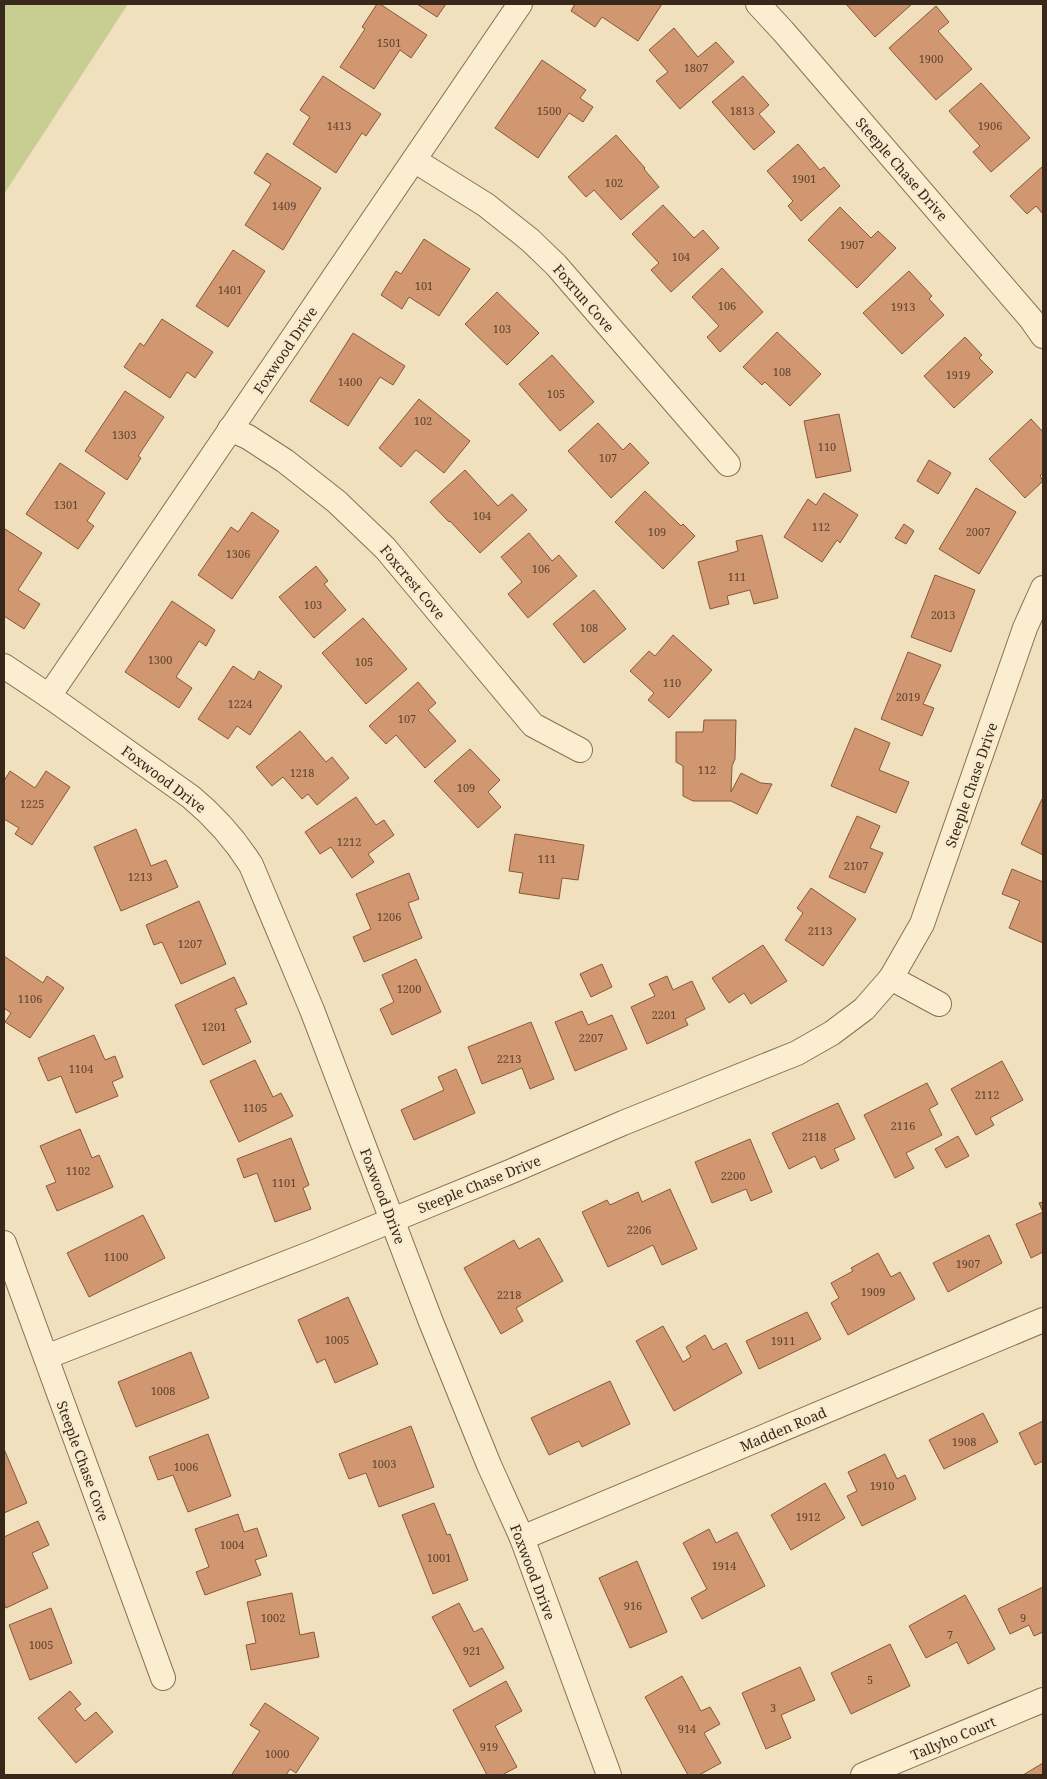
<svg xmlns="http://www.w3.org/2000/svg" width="1047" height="1779" font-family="'Noto Serif',serif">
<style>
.green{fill:#c8ce91}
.building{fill:#d19770;stroke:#89583a}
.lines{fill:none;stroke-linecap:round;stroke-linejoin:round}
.minor-casing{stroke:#897055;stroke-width:26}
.minor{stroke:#fbedd0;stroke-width:24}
.labels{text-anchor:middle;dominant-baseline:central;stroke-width:5;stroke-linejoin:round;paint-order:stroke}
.number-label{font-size:11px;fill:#5e4430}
.street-label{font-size:14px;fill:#37281b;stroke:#f7eacd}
</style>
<rect width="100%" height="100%" fill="#f0e0bd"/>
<path class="green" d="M4,4H128L4,194Z"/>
<g class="building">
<path d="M377,4H380L427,35L411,58L400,50L374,89L340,67L365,29L362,27Z"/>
<path d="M417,4H446L437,17Z"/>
<path d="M575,4H662L638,41L602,17L595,27L571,11Z"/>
<path d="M846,4H912L875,37Z"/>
<path d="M936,6L949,22L938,31L972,69L936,100L889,48Z"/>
<path d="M674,28L698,57L716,42L734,62L680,109L656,81L668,72L649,50Z"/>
<path d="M542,60L586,90L580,98L593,107L583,122L569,113L538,158L495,128Z"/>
<path d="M323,76L381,114L366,136L362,133L336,173L293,144L310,117L300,110Z"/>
<path d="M743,76L769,105L759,114L775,132L754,150L712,102Z"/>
<path d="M981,83L1030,138L991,172L973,152L980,146L949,111Z"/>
<path d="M616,135L645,168L644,169L659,187L621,220L594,190L586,197L568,177Z"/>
<path d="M798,144L820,170L824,167L840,186L801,221L788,206L793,201L767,171Z"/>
<path d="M267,153L321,188L283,250L245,225L271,184L254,173Z"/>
<path d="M1043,166V214L1036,206L1027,214L1010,196Z"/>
<path d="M663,205L694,238L703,230L719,248L671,292L651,270L659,263L632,234Z"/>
<path d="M840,207L871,238L878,231L896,248L857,288L808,240Z"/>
<path d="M424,239L470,269L439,316L409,297L402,309L381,295L396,271L401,274Z"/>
<path d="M233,250L265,271L228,327L196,306Z"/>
<path d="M722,268L763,312L720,352L707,337L719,326L692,297Z"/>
<path d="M909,271L932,296L929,299L944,315L902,354L863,313Z"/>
<path d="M497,292L539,333L507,365L465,324Z"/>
<path d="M162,319L213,352L195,378L187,372L170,398L124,367L140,343L144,346Z"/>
<path d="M777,332L821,374L790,406L765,382L762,385L743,367Z"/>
<path d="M353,333L405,366L393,385L380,377L348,426L310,401Z"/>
<path d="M965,337L982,355L979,358L993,372L954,408L924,376Z"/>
<path d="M552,355L594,402L560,431L519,384Z"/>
<path d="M125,391L164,417L138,456L141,458L127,480L85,451Z"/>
<path d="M419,399L470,441L444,473L416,450L401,467L379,448Z"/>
<path d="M839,414L851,471L816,478L804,421Z"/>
<path d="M1031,419L1043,432V473L1040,476L1043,481L1025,498L989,459Z"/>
<path d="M598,423L623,450L630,443L649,463L611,498L568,451Z"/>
<path d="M929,460L951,473L938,494L917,481Z"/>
<path d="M60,463L105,493L87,521L94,526L78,549L26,514Z"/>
<path d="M465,470L498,506L512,494L527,510L480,553L450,521L449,522L430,502Z"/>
<path d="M976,488L1016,512L979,574L939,549Z"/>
<path d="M645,491L681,526L683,524L695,536L663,569L615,522Z"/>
<path d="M824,493L858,515L840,543L837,540L822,562L784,537L808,499L816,505Z"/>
<path d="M252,512L279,531L232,599L198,575L231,527L238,532Z"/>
<path d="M904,524L914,531L906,544L895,538Z"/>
<path d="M5,529L42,553L18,590L40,604L24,629L4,616V531Z"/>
<path d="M529,533L552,561L559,555L577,576L528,618L508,594L522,582L501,557Z"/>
<path d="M762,535L778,598L754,604L750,590L727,596L729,604L710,609L698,562L738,551L736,541Z"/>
<path d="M316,566L328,581L324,584L346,610L314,638L279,597Z"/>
<path d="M935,575L975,590L951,652L911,637Z"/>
<path d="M594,590L626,629L584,663L553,624Z"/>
<path d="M172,601L215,630L206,646L199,641L176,677L192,688L179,708L125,672Z"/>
<path d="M363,618L407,669L366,704L322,653Z"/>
<path d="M673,635L712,670L669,718L648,700L654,693L630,671L649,651L655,656Z"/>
<path d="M908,652L941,665L923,704L934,708L922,736L881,719Z"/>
<path d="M233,666L254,680L259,671L282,686L250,735L237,726L228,739L198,719Z"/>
<path d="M418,682L436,703L428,710L456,741L425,768L396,735L386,744L369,726Z"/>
<path d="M704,720H736L735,759L732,766L731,792L741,773L761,783L772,784L757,814L731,801H693L683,796V766L676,762V732H703Z"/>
<path d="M855,728L890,743L879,770L909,782L896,813L831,786Z"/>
<path d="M300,731L326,762L332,757L349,778L317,805L308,794L302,799L283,777L272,786L256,767Z"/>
<path d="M470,749L500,780L488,792L501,807L478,828L434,781Z"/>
<path d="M10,771L35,788L46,771L70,787L32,845L15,834L19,828L4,819V781Z"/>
<path d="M356,797L376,825L384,820L394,835L368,854L374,862L352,878L331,847L320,854L305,832Z"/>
<path d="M1042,799L1043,800V855L1021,844Z"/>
<path d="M857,816L880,826L870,848L883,853L865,893L829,877Z"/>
<path d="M136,829L151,866L166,860L178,887L121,911L94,847Z"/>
<path d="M515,834L584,845L578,880L562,878L559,899L519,893L523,873L509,871Z"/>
<path d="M1012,869L1043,882V943L1009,928L1020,901L1002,894Z"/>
<path d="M409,873L419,899L408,903L422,938L364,962L353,937L371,929L356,894Z"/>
<path d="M811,888L856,919L823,966L785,940L803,913L797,908Z"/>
<path d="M199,901L226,964L181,984L162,942L154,945L146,925Z"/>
<path d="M763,945L787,981L751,1004L744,993L729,1003L712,978Z"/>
<path d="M4,956L43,983L47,976L64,988L30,1038L5,1022L11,1013L4,1008Z"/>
<path d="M416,959L441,1012L392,1035L380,1009L394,1002L382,975Z"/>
<path d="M602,964L612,987L591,997L580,974Z"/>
<path d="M667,976L673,990L692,981L705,1009L685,1019L688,1025L647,1044L631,1007L655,996L649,984Z"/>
<path d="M234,977L247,1004L235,1009L251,1042L203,1065L175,1005Z"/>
<path d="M582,1011L588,1025L612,1015L627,1049L575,1071L555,1022Z"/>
<path d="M531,1022L554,1079L530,1089L522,1068L482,1084L468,1047Z"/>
<path d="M94,1035L105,1060L115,1056L123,1077L112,1082L118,1096L76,1113L61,1076L48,1081L38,1058Z"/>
<path d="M255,1060L273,1097L281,1093L293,1116L239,1142L210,1081Z"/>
<path d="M1002,1061L1023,1100L990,1118L994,1125L976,1135L951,1089Z"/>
<path d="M456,1069L475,1113L414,1140L401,1110L444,1090L438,1077Z"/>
<path d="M927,1083L938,1104L929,1109L942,1135L906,1153L914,1168L895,1178L864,1115Z"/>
<path d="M838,1103L855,1139L834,1149L839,1160L821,1169L815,1156L789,1169L772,1133Z"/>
<path d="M80,1129L92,1158L99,1155L113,1187L57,1211L46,1186L56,1182L40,1146Z"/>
<path d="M958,1136L969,1156L946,1168L935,1149Z"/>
<path d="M291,1138L309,1185L303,1188L311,1209L275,1222L257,1173L244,1178L237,1159Z"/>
<path d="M750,1139L772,1192L751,1201L746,1189L712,1203L695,1162Z"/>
<path d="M670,1189L697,1249L662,1265L653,1245L608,1267L582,1212L607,1200L610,1205L638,1192L642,1202Z"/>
<path d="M1043,1202V1252L1031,1258L1016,1224L1043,1212L1039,1203Z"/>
<path d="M143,1215L165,1258L89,1297L67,1253Z"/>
<path d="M989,1235L1002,1263L948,1292L933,1263Z"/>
<path d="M539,1238L563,1281L516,1308L523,1321L501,1334L464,1268L514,1240L519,1249Z"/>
<path d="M878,1253L891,1277L900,1272L915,1299L848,1335L831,1303L839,1298L831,1283L853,1271L851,1268Z"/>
<path d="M348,1297L378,1364L335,1383L325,1359L317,1363L298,1320Z"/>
<path d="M807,1312L821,1339L759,1369L746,1341Z"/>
<path d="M663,1326L683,1362L691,1357L686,1347L705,1335L713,1350L726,1343L742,1373L674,1411L636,1341Z"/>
<path d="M191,1352L209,1398L136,1427L118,1382Z"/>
<path d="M610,1381L630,1424L582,1447L579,1441L549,1455L531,1418Z"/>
<path d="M983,1413L998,1442L944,1469L929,1440Z"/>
<path d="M1043,1421V1461L1035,1465L1019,1433Z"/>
<path d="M411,1426L434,1487L379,1507L366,1473L349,1479L339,1454Z"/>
<path d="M208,1434L231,1496L188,1512L173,1475L158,1480L149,1457Z"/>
<path d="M4,1449L27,1503L4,1513Z"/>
<path d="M885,1454L897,1479L905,1475L916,1499L862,1526L847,1496L857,1491L848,1472Z"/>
<path d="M825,1483L845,1518L791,1550L771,1515Z"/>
<path d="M434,1503L447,1535L450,1534L468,1580L433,1594L402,1515Z"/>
<path d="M238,1514L244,1532L257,1528L267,1556L255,1560L261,1575L205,1595L196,1572L209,1567L195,1529Z"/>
<path d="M38,1521L49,1545L32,1553L48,1588L6,1608L4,1604V1537Z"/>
<path d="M709,1529L716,1543L737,1532L765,1586L702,1619L691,1598L707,1589L683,1543Z"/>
<path d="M637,1561L667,1632L630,1648L599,1578Z"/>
<path d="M1043,1587V1632L1034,1636L1029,1625L1010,1634L998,1609Z"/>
<path d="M292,1593L300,1635L314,1632L319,1657L251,1670L246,1645L256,1643L247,1602Z"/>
<path d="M965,1595L995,1649L968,1664L957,1642L926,1658L909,1626Z"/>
<path d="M459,1603L474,1632L482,1628L504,1668L470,1687L432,1617Z"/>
<path d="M51,1608L72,1663L30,1680L9,1625Z"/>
<path d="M890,1644L910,1686L851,1714L831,1673Z"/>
<path d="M800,1667L815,1700L781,1715L791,1738L766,1749L742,1693Z"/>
<path d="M682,1676L701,1711L710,1707L720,1724L704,1733L721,1763L699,1775H688L645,1697Z"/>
<path d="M506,1681L522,1711L495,1726L517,1767L502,1775H487L453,1710Z"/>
<path d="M70,1691L81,1704L75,1709L85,1721L96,1712L113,1732L76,1763L38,1718Z"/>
<path d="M265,1703L319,1738L296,1773L290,1769L286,1775H234L232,1774L260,1731L250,1725Z"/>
<path d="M1043,1763V1775H1023Z"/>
</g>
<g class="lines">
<defs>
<g id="minor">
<path d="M758,4L783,31L1031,319L1043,336"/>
<path d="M414,160L486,205L530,240L556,265L728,464"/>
<path d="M230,429L248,437L285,461L337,502L385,548L533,725L580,750"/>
<path d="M4,666L49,696L191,797C215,817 234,838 251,865L312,1010L431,1322L489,1465L522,1538L609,1775"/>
<path d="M49,696L520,4"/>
<path d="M891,978L939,1004"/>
<path d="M4,1243L163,1678"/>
<path d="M46,1357L317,1251L512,1171L623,1123L797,1053L832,1033L864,1009L891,978L922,924L1025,628L1043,588"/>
<path d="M522,1538L1043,1320"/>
<path d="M863,1775L1043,1700"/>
</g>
</defs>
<use href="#minor" class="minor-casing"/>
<use href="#minor" class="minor"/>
</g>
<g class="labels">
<g class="number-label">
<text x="389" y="42">1501</text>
<text x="931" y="58">1900</text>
<text x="696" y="67">1807</text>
<text x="549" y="110">1500</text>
<text x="742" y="110">1813</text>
<text x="339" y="125">1413</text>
<text x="990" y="125">1906</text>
<text x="804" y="178">1901</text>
<text x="614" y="182">102</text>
<text x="284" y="205">1409</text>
<text x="852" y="244">1907</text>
<text x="681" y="256">104</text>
<text x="424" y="285">101</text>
<text x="230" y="289">1401</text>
<text x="727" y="305">106</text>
<text x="903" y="306">1913</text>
<text x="502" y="328">103</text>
<text x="782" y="371">108</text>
<text x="958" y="374">1919</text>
<text x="350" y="381">1400</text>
<text x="556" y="393">105</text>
<text x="423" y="420">102</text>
<text x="124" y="434">1303</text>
<text x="827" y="446">110</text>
<text x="608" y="457">107</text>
<text x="66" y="504">1301</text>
<text x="482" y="515">104</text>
<text x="821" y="526">112</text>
<text x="657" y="531">109</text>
<text x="978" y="531">2007</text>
<text x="238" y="553">1306</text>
<text x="541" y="568">106</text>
<text x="737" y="576">111</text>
<text x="313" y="604">103</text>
<text x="943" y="614">2013</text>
<text x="589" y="627">108</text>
<text x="160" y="659">1300</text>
<text x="364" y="661">105</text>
<text x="672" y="682">110</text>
<text x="908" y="696">2019</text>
<text x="240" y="703">1224</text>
<text x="407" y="718">107</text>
<text x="707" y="769">112</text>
<text x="302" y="772">1218</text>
<text x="466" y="787">109</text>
<text x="32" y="803">1225</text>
<text x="349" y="841">1212</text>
<text x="547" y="858">111</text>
<text x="856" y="865">2107</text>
<text x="140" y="876">1213</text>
<text x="389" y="916">1206</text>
<text x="820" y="930">2113</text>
<text x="190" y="943">1207</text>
<text x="409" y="988">1200</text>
<text x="30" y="998">1106</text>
<text x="664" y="1014">2201</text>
<text x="214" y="1026">1201</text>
<text x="591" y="1037">2207</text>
<text x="509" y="1058">2213</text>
<text x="81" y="1068">1104</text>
<text x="987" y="1094">2112</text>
<text x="255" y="1107">1105</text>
<text x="903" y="1125">2116</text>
<text x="814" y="1136">2118</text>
<text x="78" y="1170">1102</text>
<text x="733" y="1175">2200</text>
<text x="284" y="1182">1101</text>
<text x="639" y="1229">2206</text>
<text x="116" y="1256">1100</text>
<text x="968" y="1263">1907</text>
<text x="873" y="1291">1909</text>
<text x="509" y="1294">2218</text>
<text x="337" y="1339">1005</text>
<text x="783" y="1340">1911</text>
<text x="163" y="1390">1008</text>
<text x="964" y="1441">1908</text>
<text x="384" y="1463">1003</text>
<text x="186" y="1466">1006</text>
<text x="882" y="1485">1910</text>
<text x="808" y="1516">1912</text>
<text x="232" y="1544">1004</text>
<text x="439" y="1557">1001</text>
<text x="724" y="1565">1914</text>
<text x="633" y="1605">916</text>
<text x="273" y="1617">1002</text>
<text x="1023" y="1617">9</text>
<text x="950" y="1634">7</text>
<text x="41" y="1644">1005</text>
<text x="472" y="1650">921</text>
<text x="870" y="1679">5</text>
<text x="773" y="1707">3</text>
<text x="687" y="1728">914</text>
<text x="489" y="1746">919</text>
<text x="277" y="1753">1000</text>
</g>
<g class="street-label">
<text transform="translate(902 169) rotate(49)">Steeple Chase Drive</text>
<text transform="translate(584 298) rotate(49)">Foxrun Cove</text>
<text transform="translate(285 350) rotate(-56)">Foxwood Drive</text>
<text transform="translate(413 582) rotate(50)">Foxcrest Cove</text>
<text transform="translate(164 779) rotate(37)">Foxwood Drive</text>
<text transform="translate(971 785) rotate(-71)">Steeple Chase Drive</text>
<text transform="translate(479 1184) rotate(-22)">Steeple Chase Drive</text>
<text transform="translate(383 1196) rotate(69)">Foxwood Drive</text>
<text transform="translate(783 1429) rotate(-23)">Madden Road</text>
<text transform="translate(83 1461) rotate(70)">Steeple Chase Cove</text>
<text transform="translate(533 1572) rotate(69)">Foxwood Drive</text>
<text transform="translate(953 1738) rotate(-23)">Tallyho Court</text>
</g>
</g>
<rect width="1047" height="1779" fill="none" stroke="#37281b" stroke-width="10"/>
</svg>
